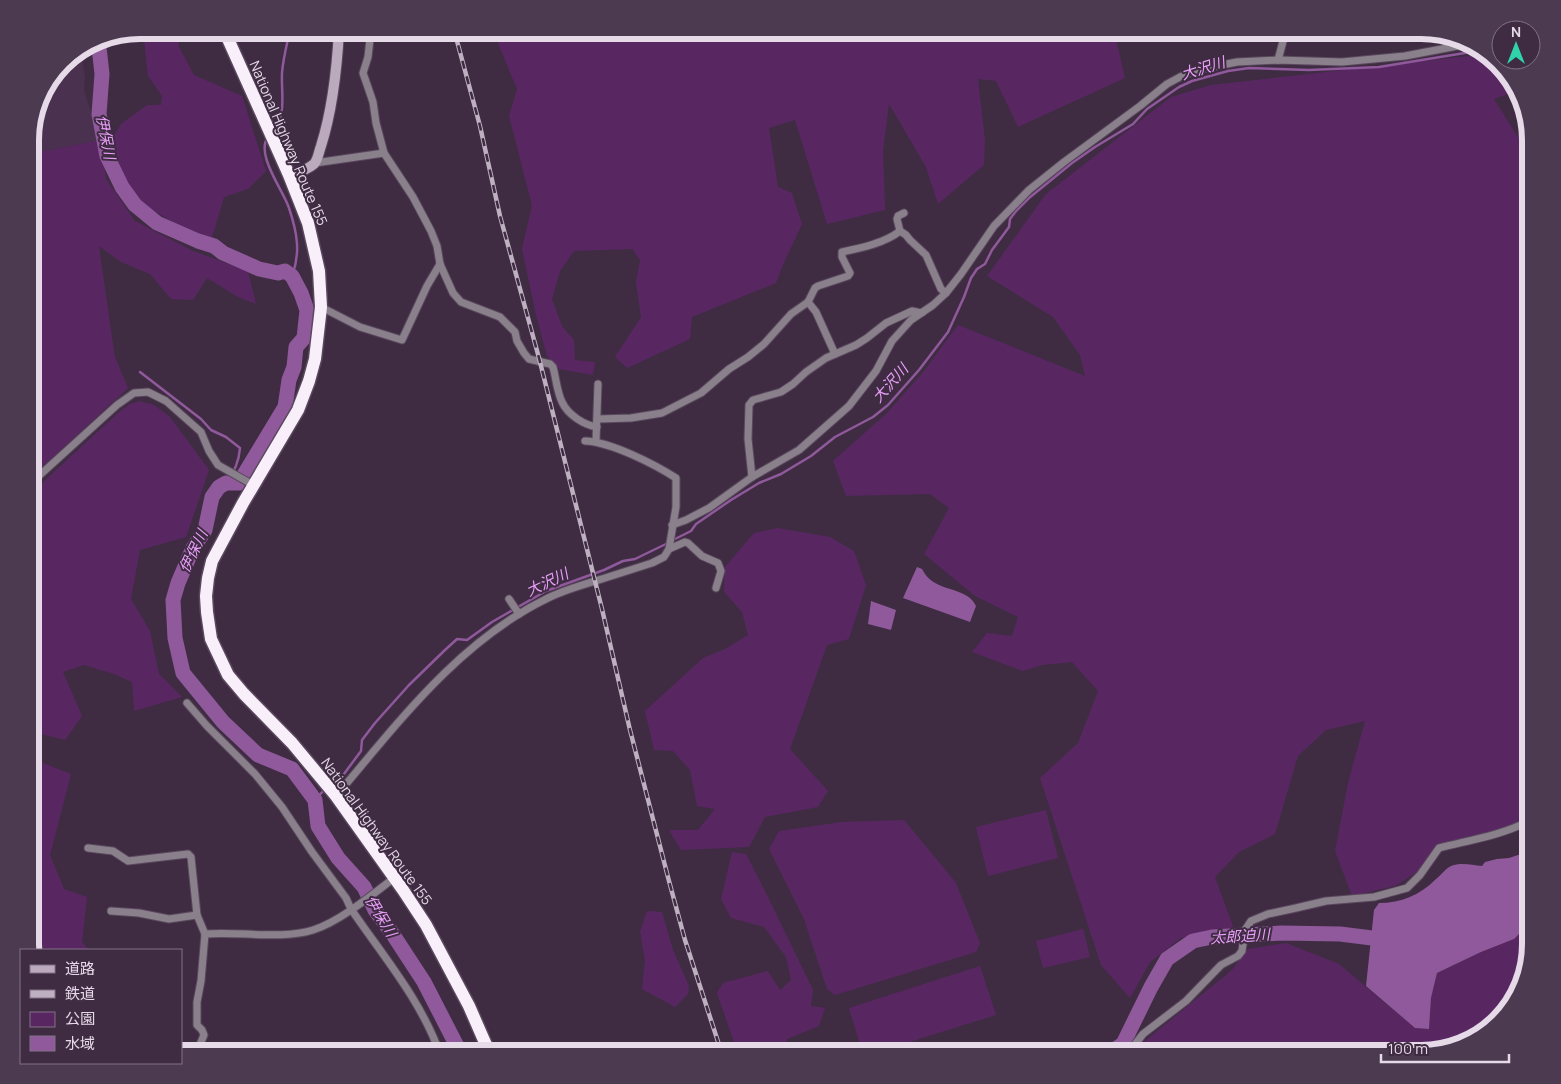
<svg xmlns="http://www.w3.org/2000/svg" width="1561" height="1084" font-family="Manrope,'Noto Sans JP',sans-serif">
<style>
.built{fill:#4a314f}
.green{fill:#582762}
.water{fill:#8f599b}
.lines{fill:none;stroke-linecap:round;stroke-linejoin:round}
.stream{stroke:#8f599b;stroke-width:2.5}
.river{stroke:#8f599b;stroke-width:15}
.street-casing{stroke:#5a485d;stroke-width:9}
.secondary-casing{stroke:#5a485d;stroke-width:12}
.highway-casing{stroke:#5a485d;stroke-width:15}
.street{stroke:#8a808c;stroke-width:7}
.secondary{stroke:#bbaabe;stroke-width:10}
.highway{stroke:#f9effb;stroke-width:12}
.rail-casing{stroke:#beb0c1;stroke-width:4.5}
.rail{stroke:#3f2c43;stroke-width:2.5;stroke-dasharray:8;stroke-linecap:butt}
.labels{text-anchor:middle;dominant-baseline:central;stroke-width:4;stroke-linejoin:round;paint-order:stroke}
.street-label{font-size:14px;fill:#e6d9e8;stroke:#3f2c43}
.water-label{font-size:15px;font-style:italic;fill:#e99ff9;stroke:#3f2c43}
.rim{fill:none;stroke:#e6d9e8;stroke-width:6}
</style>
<rect width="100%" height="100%" fill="#3f2c43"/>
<path class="built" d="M81,49L85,78L84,90L100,140L30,154V133L38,97L62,62Z"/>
<g class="green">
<path d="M143,30H177L179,47L194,75L242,96L266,171L248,189L224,197L211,241L179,226L146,206L121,177L111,140L121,124L147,105H161L162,96L148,76Z"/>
<path d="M496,30H1112L1116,39L1125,78L1018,127L996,81L978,79L985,140L984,165L938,204L926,167L889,104L883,151L885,210L827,224L795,120L769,128L778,187L792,193L802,224L782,267L776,283L692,317L690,339L627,368L615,357L641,317L636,282L640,260L632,249L574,251L560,271L552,299L562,326L574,340L575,360L595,362L593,375L559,369L547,356L536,315L522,249L532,205L509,116L517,89L499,46Z"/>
<path d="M1138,30H1246V35L1175,40Z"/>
<path d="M1487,54L1519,90L1494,99L1531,158V818L1519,826L1437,845L1417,872L1395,886L1352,896L1335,851L1348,783L1365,721L1326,730L1298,756L1275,834L1239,852L1215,877L1234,929L1181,938L1150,962L1130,998L1101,965L1040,778L1078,743L1098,691L1072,662L1042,665L1023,671L972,652L987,633L1012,636L1018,617L975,596L924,554L949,508L930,494L846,496L833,461L887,413L924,371L958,325L1085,376L1080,355L1053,317L987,276L1046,194L1171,97L1211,85Z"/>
<path d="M100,140L106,179L135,221L193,251L248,271L256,304L238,297L207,278L193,300L171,299L150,274L121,262L99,246L113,344L115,357L128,388L30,478V245L42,243H30V154Z"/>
<path d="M140,401L154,405L170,417L209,470L186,537L140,550L131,599L150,631L159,674L182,697L134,711L132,682L114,674L84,665L63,672L82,716L65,740L33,732L43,763L71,774L50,855L64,889L87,897L82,942L89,950H30V671L32,669L37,653L30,642V494L118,413L130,404Z"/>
<path d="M778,528L830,537L854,551L866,585L849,639L827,645L790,749L828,791L818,807L765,817L749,847L681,850L669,830H698L715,809L697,806L690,770L673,751L654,750L645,711L703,658L725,649L748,635L742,612L724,592L725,567L754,533Z"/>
<path d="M1046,810L1058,858L988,876L976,827Z"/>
<path d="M904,820L956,883L980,943L976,952L835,995L827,989L804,919L769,849L779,831L842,822Z"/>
<path d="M732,852L746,854L766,893L813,990L811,1006L825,1008L819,1026L787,1039L785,1054H738L717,993L723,983L768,971L780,990L791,980L786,957L764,927L731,918L721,899Z"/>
<path d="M647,911L662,912L673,950L689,986L688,994L675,1007L642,989L645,960L640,932Z"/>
<path d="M1531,922V945L1512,1006L1476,1039L1422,1054H1129L1232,970L1248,949L1286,943L1339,964L1415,1028L1429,1029L1431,998L1437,973L1481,952L1514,939Z"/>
<path d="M1083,929L1090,957L1043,968L1036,941Z"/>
<path d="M980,966L996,1015L871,1054H863L849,1008Z"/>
</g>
<g class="water">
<path d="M917,567L922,569C934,594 967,585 976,606L970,622L903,598Z"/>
<path d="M871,601L896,610L891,630L868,624Z"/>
<path d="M1531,853V922L1514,939L1481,952L1437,973L1431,998L1429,1029L1415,1028L1366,986L1374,910L1379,903C1401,903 1420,895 1436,879C1441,875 1445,869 1451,866C1461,862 1472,865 1482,866L1485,862L1497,859L1509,858L1521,854Z"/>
</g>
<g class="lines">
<g class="stream">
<path d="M273,131C287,114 281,93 282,73C283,59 287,44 290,30"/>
<path d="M268,137C255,154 283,190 289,208C297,232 301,252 292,276"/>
<path d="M140,372L201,419L211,430L226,437L240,448C239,461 234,473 226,483"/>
<path d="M673,540L691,531L696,524L731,500L759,483L781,474L811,456L835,437L873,417L888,405L919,370L948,332L964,297L971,278L977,269L985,264L992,250L1009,227L1010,219L1016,211L1029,198L1072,163L1095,147L1133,124L1147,109L1179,87L1192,81L1228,71L1249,68L1309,70L1379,67L1483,50"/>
<path d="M332,785L341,778L361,751L362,740L375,723L409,685L445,650L457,639L467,640L492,622L546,591L604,570L623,561L635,559L668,543"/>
<path d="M315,800L325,789"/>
</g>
<g class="river">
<path d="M98,38L102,74L99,114L107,156L122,187L135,205L157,223L198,241L214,246L223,253L259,269L278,273L285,271L292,276L301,293L307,310L304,338L296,347L294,367L289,380L285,407L239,483H226L219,487L212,497L205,530L193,548L178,583L173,600L175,638L183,673L223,722L258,755L292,769L315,800L318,826L338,858L364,887L375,910L392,933L424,982L461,1054"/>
<path d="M1108,1054L1123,1044L1151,987L1167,959L1193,941L1212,937L1281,933L1340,934L1372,938"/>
</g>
<defs>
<g id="street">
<path d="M371,30L368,57L363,73L373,102L376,123L384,153L413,197L431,231L437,246L440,264L453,293L461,302L500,317L515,332L517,341L524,353L529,359L550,364L553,367C556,378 557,392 562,402C568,415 584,425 597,427"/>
<path d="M1278,60L1286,30"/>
<path d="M315,163L384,153"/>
<path d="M900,231L906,235L910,240L926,255L941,289L946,293"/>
<path d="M808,302L815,288L818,286L848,276L850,273L842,257V252C861,248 885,243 900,231L897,219L898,216L904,213"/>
<path d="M321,307L360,327L402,340L427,286L440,264"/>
<path d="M598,419L631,418L662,413L701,393L729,369L748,357L764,344L791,314L808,302L816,312L835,354"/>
<path d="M585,441C611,442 654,464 676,478V507L669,549"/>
<path d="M596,441L598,384"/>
<path d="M752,477L748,439L749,405L753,400L781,392L793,384L806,372L826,358L856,345L867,338L886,323L912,311L921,313L923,312"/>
<path d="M30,484L117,405L134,393L148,392L166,401L201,432L209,451L218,465L255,486"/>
<path d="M672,525L686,520L709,508L752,477L799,450L849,406L876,371L892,341L911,320L933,305L946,293L961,274L994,226L1029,190L1064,162L1140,106L1167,84L1180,77L1197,70L1237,62L1278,60L1342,62L1405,56L1468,44"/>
<path d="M509,599L519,614"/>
<path d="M187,703L207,726L255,774L282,807L312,852L346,898L351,909C383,956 421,1000 440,1054"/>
<path d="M336,796C398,723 459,641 548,598C566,589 586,584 605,578C621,573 636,568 652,563L664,557L669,549L685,542L688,543L702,556L718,563L721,571L716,588"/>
<path d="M88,848L113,851L128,861L188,854L191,857L197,915L205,934L201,981L197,1002V1025L202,1030L204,1035L196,1054"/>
<path d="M111,911L139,913L169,919L197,915"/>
<path d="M205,934C238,931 282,940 313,930C339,922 372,895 394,878"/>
<path d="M1124,1054L1133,1047L1143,1034L1186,1001L1221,965L1238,956L1242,951L1245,930L1251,921L1268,914L1296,908L1326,901L1374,897L1407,888L1420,875L1439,848C1470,840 1503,835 1531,820"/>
</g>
<path id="secondary" d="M289,175C297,173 307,170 314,164C318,160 319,151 321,146C333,108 337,69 339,30"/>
<path id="highway" d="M224,30L289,175L308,223L319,271L321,307L315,359L309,381L298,410L243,503L212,561L208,578L206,596L207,612L211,639L228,675L244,694L292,743L336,796L403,890L426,925L469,1006L490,1054"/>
</defs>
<use href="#street" class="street-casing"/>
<use href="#secondary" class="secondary-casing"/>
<use href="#highway" class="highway-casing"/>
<use href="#street" class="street"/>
<use href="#secondary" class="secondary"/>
<use href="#highway" class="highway"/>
<defs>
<path id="rail" d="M454,30L480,126L500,216L539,358L602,609L630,730L669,881L685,940L722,1054"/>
</defs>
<use href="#rail" class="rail-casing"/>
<use href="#rail" class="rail"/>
</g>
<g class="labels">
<g class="street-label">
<text transform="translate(289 143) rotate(67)">National Highway Route 155</text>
<text transform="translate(377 831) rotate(54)">National Highway Route 155</text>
</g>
<g class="water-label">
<text transform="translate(1203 68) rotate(-17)">大沢川</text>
<text transform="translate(106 137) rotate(79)">伊保川</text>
<text transform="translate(890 383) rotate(-48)">大沢川</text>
<text transform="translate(193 551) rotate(-64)">伊保川</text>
<text transform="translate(547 582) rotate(-25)">大沢川</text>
<text transform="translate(381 916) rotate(59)">伊保川</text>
<text transform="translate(1240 936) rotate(-4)">太郎迫川</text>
</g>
</g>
<path d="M0 0H1561V1084H0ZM140 39H1421A101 101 0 0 1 1522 140V944A101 101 0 0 1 1421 1045H140A101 101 0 0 1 39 944V140A101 101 0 0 1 140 39Z" fill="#4c3a50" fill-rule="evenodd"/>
<path class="rim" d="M140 39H1421A101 101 0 0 1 1522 140V944A101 101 0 0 1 1421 1045H140A101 101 0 0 1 39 944V140A101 101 0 0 1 140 39Z"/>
<rect x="20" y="949" width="162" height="115" fill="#3f2c43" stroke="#827185"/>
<rect x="30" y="965" width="25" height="8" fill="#bbaabe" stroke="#827185"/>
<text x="65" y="974" font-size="15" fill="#e6d9e8">道路</text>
<rect x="30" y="990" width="25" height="8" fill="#beb0c1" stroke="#827185"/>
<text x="65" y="999" font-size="15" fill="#e6d9e8">鉄道</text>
<rect x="30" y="1012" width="25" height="15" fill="#582762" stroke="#827185"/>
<text x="65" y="1024" font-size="15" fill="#e6d9e8">公園</text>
<rect x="30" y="1036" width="25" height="15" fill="#8f599b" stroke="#827185"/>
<text x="65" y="1049" font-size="15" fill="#e6d9e8">水域</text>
<g transform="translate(1516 45)"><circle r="24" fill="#3f2c43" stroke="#827185"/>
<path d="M0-4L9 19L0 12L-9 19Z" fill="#2fd4aa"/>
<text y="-8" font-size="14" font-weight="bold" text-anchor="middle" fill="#e6d9e8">N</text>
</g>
<path d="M1381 1054v8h128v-8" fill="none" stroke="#e6d9e8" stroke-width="2.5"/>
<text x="1388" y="1054" font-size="15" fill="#e6d9e8" stroke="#3f2c43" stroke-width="4" paint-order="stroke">100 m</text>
</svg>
